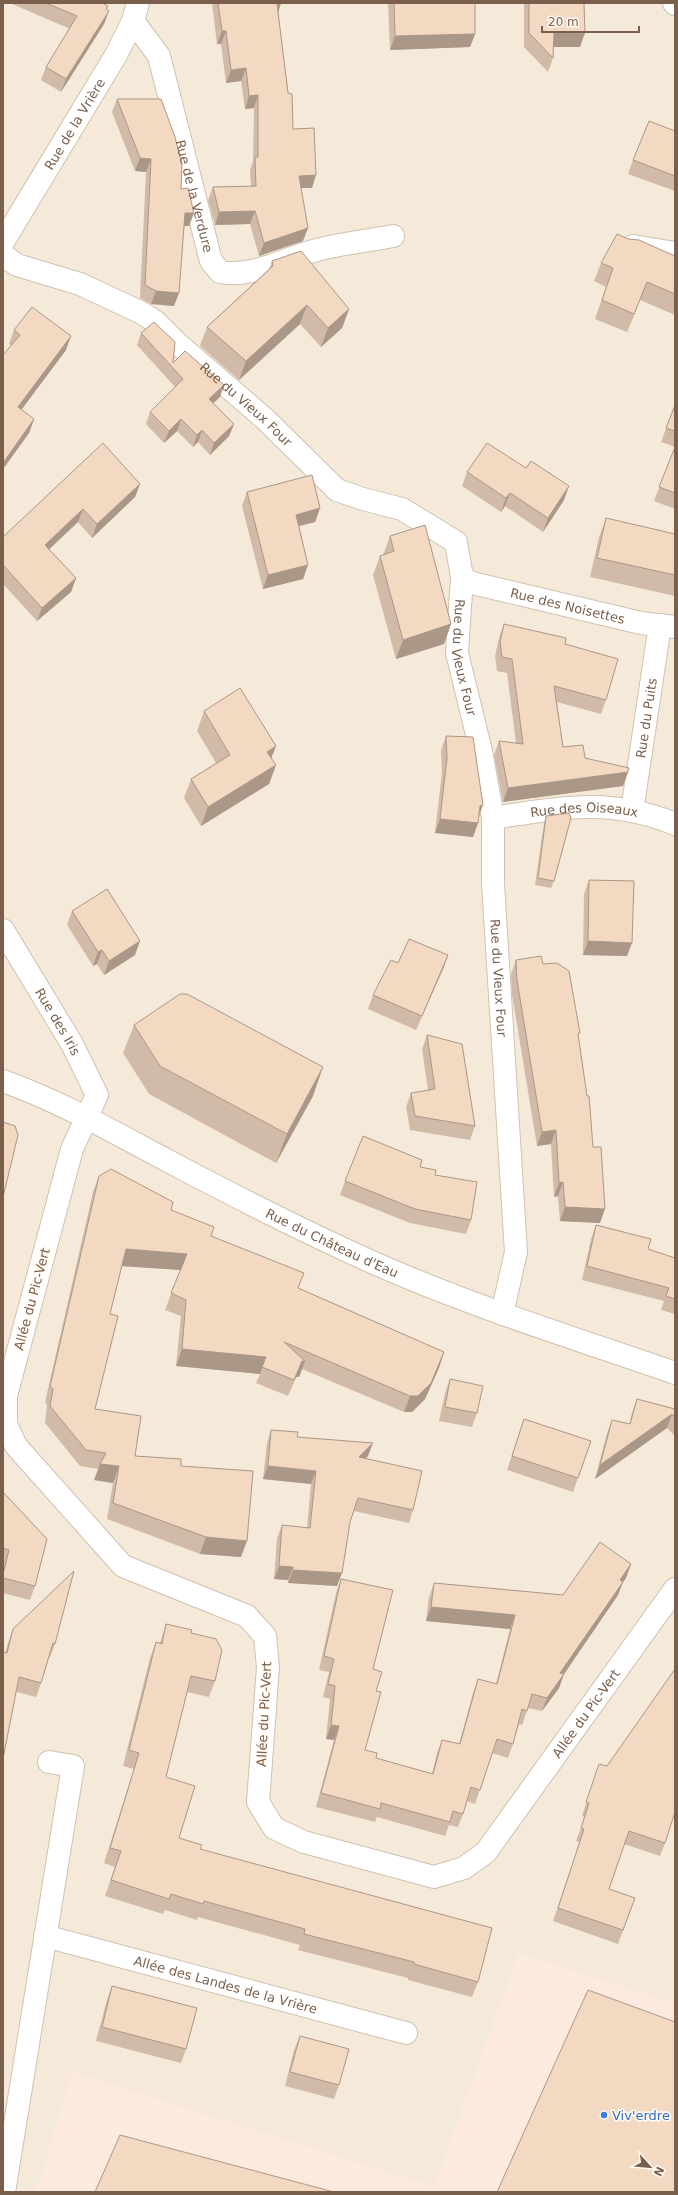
<svg xmlns="http://www.w3.org/2000/svg" width="678" height="2195" font-family="'DejaVu Sans',sans-serif">
<style>
.residential{fill:#f5ead9}
.commercial{fill:#fdeadf}
.lines{fill:none;stroke-linecap:round;stroke-linejoin:round}
.minor-casing{stroke:#d1c0af;stroke-width:24}
.minor{stroke:#fff;stroke-width:22}
.wall{fill:#d1baa7}
.shaded-wall{fill:#aa9788}
.building{fill:#f3d8c2;stroke:#aa9788}
.shop-dot{fill:#3f7fe0;stroke:#fffbf2;stroke-width:1.5}
.labels{text-anchor:middle;dominant-baseline:central;stroke-width:3.5;stroke-linejoin:round;paint-order:stroke}
.street-label{font-size:13px;fill:#7a5f4c;stroke:#fffbf2}
.shop-label{font-size:13px;fill:#366cbe;stroke:#fffbf2;text-anchor:start}
</style>
<rect width="100%" height="100%" fill="#fdf7eb"/>
<path class="residential" d="M3,3H675V2004L519,1954L434,2187L72,2073L37,2192H3Z"/>
<path class="commercial" d="M519,1954L675,2004V2192H37L72,2072L434,2187Z"/>
<g class="lines">
<defs>
<g id="minor">
<path d="M674,3L675,4"/>
<path id="s1" d="M133,21L159,56L211,261L220,272C254,278 285,258 317,250C342,243 368,241 393,236"/>
<path id="s2" d="M3,242L116,55L133,21L138,3"/>
<path d="M633,246L675,253"/>
<path id="s3" d="M3,255L17,265L80,284L142,313L156,322L178,344L265,419L337,490L363,499L402,509L456,542L462,577L457,653L481,751L493,818V884L516,1252L502,1314"/>
<path id="s4" d="M462,577L472,583L641,623L675,627"/>
<path id="s5" d="M632,811L660,625"/>
<path id="s6" d="M493,818C560,808 609,797 675,824"/>
<path id="s7" d="M3,930L72,1044L97,1095L72,1149L6,1396V1424L16,1446L123,1566L247,1616L265,1636L268,1667L258,1802L274,1828L304,1842L434,1877L464,1868L486,1852L675,1589"/>
<path id="s8" d="M3,1081C62,1102 117,1134 172,1163C238,1198 305,1232 374,1263C471,1306 574,1338 675,1373"/>
<path id="s9" d="M45,1936L406,2033"/>
<path d="M4,2192L73,1766L49,1762"/>
</g>
</defs>
<use href="#minor" class="minor-casing"/>
<use href="#minor" class="minor"/>
</g>
<g class="wall">
<path d="M10,3H102L107,10L104,24L61,92L41,80L46,67L70,29Z"/>
<path d="M212,3H281L278,13L293,129L312,188H301L303,241L259,256L250,224L215,225L208,200L213,187L251,186L250,170L253,161L254,108L245,109L241,81L226,83L221,44H217Z"/>
<path d="M388,3H475V34L470,47L390,50Z"/>
<path d="M524,3H584L580,47H553V58L548,72L524,47Z"/>
<path d="M117,99L181,189L194,213L189,226H184L174,306L151,304L140,298L146,172L135,171L112,112Z"/>
<path d="M675,131V191L628,174L633,160Z"/>
<path d="M628,239L675,256V315L640,300L627,332L595,319L606,287L594,281L601,263Z"/>
<path d="M272,261L349,309L342,328L321,347L300,324L239,380L200,346L207,327L269,269Z"/>
<path d="M14,330L66,350L21,410L34,419L29,433L3,469L11,345L9,344Z"/>
<path d="M141,333L173,363L220,397L213,403L234,424L229,436L210,455L198,442L193,447L177,431L164,443L146,424L150,412L175,387L137,345Z"/>
<path d="M675,405V509L654,501L675,447L661,442Z"/>
<path d="M467,472L564,500L543,532L505,506L501,512L462,486Z"/>
<path d="M140,484L135,497L92,538L78,522L49,549L76,578L71,592L37,621L3,584V537Z"/>
<path d="M247,492L320,508L315,522L299,526L308,565L303,579L263,589L242,506Z"/>
<path d="M606,518L675,534V596L590,577L599,537Z"/>
<path d="M390,536L451,624L444,644L396,659L373,575L380,556L383,555Z"/>
<path d="M504,624L565,644L606,700L601,714L557,702L563,747L585,758L628,772L623,786L503,802L494,755L499,741L516,743L507,673L497,671L495,656L499,638Z"/>
<path d="M204,711L276,746L271,758L276,765L269,784L201,826L184,798L191,779L216,763L197,731Z"/>
<path d="M446,736L479,816L478,823L473,837L435,833L442,772L441,750Z"/>
<path d="M546,816L554,881L551,888L535,885L544,823Z"/>
<path d="M589,880L627,956L583,955L584,894Z"/>
<path d="M72,911L135,955L104,975L97,964L93,966L67,925Z"/>
<path d="M448,955L443,969L416,1030L368,1009L373,995L398,963Z"/>
<path d="M516,960L543,964L578,1038L593,1147L600,1223L560,1221L558,1196L554,1197L551,1144L537,1146L512,994L511,974Z"/>
<path d="M134,1025L313,1096L276,1163L149,1094L123,1053Z"/>
<path d="M427,1035L475,1126L470,1140L410,1130L406,1107L411,1093L428,1090L422,1049Z"/>
<path d="M420,1167L435,1175L471,1220L466,1234L410,1223L340,1195L345,1181Z"/>
<path d="M99,1176L171,1210L211,1236L298,1288L444,1352L439,1368L425,1399L412,1412H404L302,1369L299,1377H296L288,1396L256,1383L260,1374L176,1366L181,1316L165,1310L180,1270L122,1266L110,1314L95,1409L135,1456L181,1466L241,1557L200,1554L107,1519L113,1483L94,1480L99,1469L80,1466L45,1423L47,1405L45,1402L93,1192Z"/>
<path d="M596,1225L648,1249L675,1258V1314L661,1310L664,1301L582,1280L591,1239Z"/>
<path d="M450,1379L477,1413L472,1427L439,1421L445,1393Z"/>
<path d="M637,1399L675,1409V1436L667,1428L595,1479L607,1433L612,1420L629,1424L632,1413Z"/>
<path d="M524,1419L591,1441L573,1492L507,1470Z"/>
<path d="M271,1430L368,1456L366,1458L413,1510L409,1523L354,1511L350,1522L337,1586L288,1583V1580L274,1579L277,1538L282,1525L307,1528L311,1484L263,1479L267,1443Z"/>
<path d="M3,1492L35,1586L30,1600L3,1593V1566L4,1563H3Z"/>
<path d="M631,1564L626,1578L623,1582L618,1595L564,1674L559,1688L542,1711L528,1708L522,1725L519,1724L513,1744L508,1758L492,1753L475,1804L467,1801L463,1814L458,1827L449,1825L445,1836L377,1817L375,1822L316,1807L334,1740L326,1739L330,1699L323,1697L329,1672L319,1670L336,1593L341,1579L373,1669L376,1691L365,1750L376,1758L432,1774L437,1753L442,1740L459,1744L473,1693L478,1679L496,1684L510,1629L426,1621L429,1597L434,1583L563,1595Z"/>
<path d="M166,1624L191,1633L215,1681L209,1697L187,1692L166,1777L179,1838L200,1849L478,1982L472,1997L408,1980V1978L298,1950L300,1945L198,1917L197,1920L165,1910L163,1914L105,1896L115,1867L104,1863L134,1769L123,1766L150,1658L156,1642L160,1643Z"/>
<path d="M13,1629L55,1644L50,1657H49L41,1683L36,1697L17,1692L5,1653L8,1643Z"/>
<path d="M599,1764L665,1843L660,1856L624,1844L609,1889L635,1898L618,1944L553,1921L580,1842L576,1841L585,1817L582,1816Z"/>
<path d="M112,1986L186,2049L181,2063L96,2041L107,2000Z"/>
<path d="M300,2036L339,2085L334,2099L285,2086L294,2050Z"/>
</g>
<g class="shaded-wall">
<path d="M281,3L277,16V4Z"/>
<path d="M109,11L104,24L61,92L66,79Z"/>
<path d="M222,31H226L221,44H217Z"/>
<path d="M554,33H585L580,47H549Z"/>
<path d="M475,34L470,47L390,50L395,36Z"/>
<path d="M246,68L241,81L226,83L231,70Z"/>
<path d="M258,95L254,108L245,109L249,96Z"/>
<path d="M140,158L151,159L146,172L135,171Z"/>
<path d="M316,175L312,188H295L299,176Z"/>
<path d="M255,211L250,224L215,225L219,212Z"/>
<path d="M185,213H194L189,226H180Z"/>
<path d="M308,228L303,241L259,256L264,243Z"/>
<path d="M647,282L640,300L627,332L634,314Z"/>
<path d="M156,291L179,293L174,306L151,304Z"/>
<path d="M307,305L300,324L239,380L246,361Z"/>
<path d="M349,309L342,328L321,347L328,328Z"/>
<path d="M71,336L66,350L13,421L18,407Z"/>
<path d="M224,385L220,397L205,411L209,399Z"/>
<path d="M34,419L29,433L3,469V463Z"/>
<path d="M181,419L177,431L164,443L169,431Z"/>
<path d="M234,424L229,436L210,455L214,443Z"/>
<path d="M202,430L198,442L193,447L197,435Z"/>
<path d="M140,484L135,497L92,538L97,524Z"/>
<path d="M569,486L564,500L543,532L548,518Z"/>
<path d="M510,493L505,506L501,512L506,498Z"/>
<path d="M320,508L315,522L291,528L296,515Z"/>
<path d="M83,509L78,522L40,558L45,545Z"/>
<path d="M308,565L303,579L263,589L268,575Z"/>
<path d="M76,578L71,592L37,621L42,608Z"/>
<path d="M451,624L444,644L396,659L403,640Z"/>
<path d="M276,746L268,766L267,752Z"/>
<path d="M276,765L269,784L201,826L208,807Z"/>
<path d="M628,772L623,786L503,802L508,788Z"/>
<path d="M483,805L478,819L480,806Z"/>
<path d="M440,819L478,823L473,837L435,833Z"/>
<path d="M140,941L135,955L104,975L109,961Z"/>
<path d="M588,941L632,943L627,956L583,955Z"/>
<path d="M102,950L97,964L93,966L98,952Z"/>
<path d="M448,955L443,969L416,1030L422,1016Z"/>
<path d="M323,1067L313,1096L276,1163L287,1134Z"/>
<path d="M556,1130L551,1144L537,1146L542,1132Z"/>
<path d="M563,1182L558,1196L554,1197L559,1183Z"/>
<path d="M565,1207L605,1209L600,1223L560,1221Z"/>
<path d="M126,1249L187,1254L181,1270L120,1266Z"/>
<path d="M182,1349L266,1357L260,1374L176,1366Z"/>
<path d="M444,1352L439,1368L425,1399L412,1412H404L410,1396Z"/>
<path d="M302,1361H305L299,1377H296L288,1396Z"/>
<path d="M672,1414L667,1428L595,1479L600,1465Z"/>
<path d="M373,1443L368,1456L354,1470L359,1457Z"/>
<path d="M100,1464L119,1466L113,1483L94,1480Z"/>
<path d="M268,1466L316,1471L311,1484L263,1479Z"/>
<path d="M206,1537L247,1541L241,1557L200,1554Z"/>
<path d="M631,1564L626,1578L623,1582L618,1595L564,1674L559,1688L542,1711L547,1698L560,1673L620,1580Z"/>
<path d="M279,1566L293,1567L288,1580L274,1579Z"/>
<path d="M293,1570L342,1573L337,1586L288,1583Z"/>
<path d="M431,1607L515,1615L510,1629L426,1621Z"/>
<path d="M331,1725L339,1726L334,1740L326,1739Z"/>
</g>
<g class="building">
<path d="M46,3H102L108,6L106,9L109,11L66,79L46,67L77,16Z"/>
<path d="M218,3H281L277,4L288,93L292,94L293,129L314,128L316,175L299,176L308,228L264,243L255,211L219,212L213,187L256,186L255,157H258V95L249,96L246,68L231,70L226,31H222Z"/>
<path d="M394,3H475V34L395,36Z"/>
<path d="M529,3H584L585,33H554L553,58L529,33Z"/>
<path d="M117,99H161L175,137L182,165L181,189L188,188L194,213H185L179,293L156,291L145,285L151,159L140,158Z"/>
<path d="M649,121L675,131V176L633,160Z"/>
<path d="M617,234L628,239L639,240L675,256V294L647,282L634,314L602,300L613,268L601,263Z"/>
<path d="M301,251L349,309L328,328L307,305L246,361L207,327L273,266L272,261Z"/>
<path d="M32,307L71,336L18,407L34,419L3,463V355L20,335L14,330Z"/>
<path d="M154,322L175,342L173,363L185,351L224,385L209,399L234,424L214,443L202,430L197,435L181,419L169,431L150,412L183,379L141,333Z"/>
<path d="M675,405V431L666,428Z"/>
<path d="M103,443L140,484L97,524L83,509L45,545L76,578L42,608L3,565V537Z"/>
<path d="M487,443L526,468L531,461L569,486L548,518L510,493L506,498L467,472Z"/>
<path d="M675,447V493L659,487Z"/>
<path d="M312,475L320,508L296,515L308,565L268,575L247,492Z"/>
<path d="M606,518L675,534V575L597,558Z"/>
<path d="M425,525L451,624L403,640L380,556L394,551L390,536Z"/>
<path d="M504,624L566,638L565,644L618,659L606,700L554,686L563,747L583,745L585,758L629,768L628,772L508,788L499,741L523,744L512,659L502,657L500,642Z"/>
<path d="M240,688L276,746L267,752L276,765L208,807L191,779L230,755L204,711Z"/>
<path d="M446,736L473,737L483,805L480,806L478,823L440,819L447,758Z"/>
<path d="M569,813L571,818L554,881L538,878L546,816Z"/>
<path d="M589,880L634,881L632,943L588,941Z"/>
<path d="M107,889L140,941L109,961L102,950L98,952L72,911Z"/>
<path d="M409,939L448,955L422,1016L373,995L391,960L398,963Z"/>
<path d="M541,956L543,964L557,963L569,971L580,1033L578,1034L587,1096H589L593,1147H601L605,1209L565,1207L563,1182L559,1183L556,1130L542,1132L517,980L516,960Z"/>
<path d="M180,994H187L323,1067L287,1134L160,1066L134,1025Z"/>
<path d="M427,1035L462,1044L475,1126L415,1116L411,1093L435,1089Z"/>
<path d="M3,1122L15,1126L18,1135L4,1193L3,1192Z"/>
<path d="M363,1136L422,1160L420,1167L436,1170L435,1175L477,1182L471,1220L415,1209L345,1181Z"/>
<path d="M111,1169L173,1202L171,1210L214,1227L211,1236L304,1273L298,1288L444,1352L431,1383L418,1396H410L284,1342L305,1361H302L294,1380L262,1367L266,1357L182,1349L186,1300L171,1293L187,1254L126,1249L110,1314L118,1316L95,1409L141,1416L135,1456L181,1459V1466L253,1471L247,1541L206,1537L113,1503L119,1466L100,1464L106,1453L86,1450L50,1406L53,1389L50,1386L99,1176Z"/>
<path d="M596,1225L651,1239L648,1249L675,1258V1299L666,1296L669,1288L587,1266Z"/>
<path d="M450,1379L483,1386L477,1413L445,1407Z"/>
<path d="M637,1399L675,1409V1417L672,1414L600,1465L612,1420L630,1424Z"/>
<path d="M524,1419L591,1441L578,1478L512,1456Z"/>
<path d="M271,1430L298,1432L297,1437L373,1443L359,1457L422,1471L413,1510L358,1498L350,1522L342,1573L293,1570V1567L279,1566L282,1525L310,1528L316,1471L268,1466Z"/>
<path d="M3,1492L47,1539L35,1586L3,1578V1574L9,1550L3,1548Z"/>
<path d="M600,1542L631,1564L620,1580L623,1582L560,1673L564,1674L547,1698L532,1694L527,1711L522,1709L513,1744L497,1739L480,1790L471,1787L463,1814L453,1811L450,1822L381,1803L380,1809L321,1793L339,1726L331,1725L335,1686L328,1684L334,1659L324,1656L341,1579L393,1590L373,1669L382,1672L376,1691L381,1692L365,1750L377,1753L376,1758L433,1774L442,1740L460,1744L478,1679L497,1684L515,1615L431,1607L434,1583L563,1595Z"/>
<path d="M74,1571L55,1644L53,1643L41,1683L19,1677L3,1759V1652L7,1653L13,1629Z"/>
<path d="M166,1624L192,1630L191,1633L216,1639L222,1650L215,1681L191,1676L166,1777L195,1786L179,1838L202,1845L200,1849L492,1928L478,1982L414,1964V1962L304,1934L305,1929L204,1901L203,1904L171,1894L169,1899L111,1880L121,1851L110,1848L139,1753L129,1750L156,1642L162,1644Z"/>
<path d="M675,1669V1812L665,1843L629,1831L609,1889L635,1898L623,1930L558,1908L584,1829L581,1828L589,1803L586,1802L599,1764L607,1766Z"/>
<path d="M112,1986L197,2008L186,2049L102,2027Z"/>
<path d="M588,1990L675,2022V2192H497Z"/>
<path d="M300,2036L349,2049L339,2085L290,2072Z"/>
<path d="M120,2135L334,2192H95Z"/>
</g>
<circle class="shop-dot" cx="604" cy="2115" r="4"/>
<g class="labels">
<g class="street-label">
<text stroke="none"><textPath href="#s2" startOffset="138">Rue de la Vrière</textPath></text>
<text stroke="none"><textPath href="#s1" startOffset="188">Rue de la Verdure</textPath></text>
<text stroke="none"><textPath href="#s3" startOffset="290">Rue du Vieux Four</textPath></text>
<text stroke="none"><textPath href="#s4" startOffset="110">Rue des Noisettes</textPath></text>
<text stroke="none"><textPath href="#s3" startOffset="663">Rue du Vieux Four</textPath></text>
<text stroke="none"><textPath href="#s5" startOffset="94">Rue du Puits</textPath></text>
<text stroke="none"><textPath href="#s6" startOffset="92">Rue des Oiseaux</textPath></text>
<text stroke="none"><textPath href="#s3" startOffset="987">Rue du Vieux Four</textPath></text>
<text stroke="none"><textPath href="#s7" startOffset="107">Rue des Iris</textPath></text>
<text stroke="none"><textPath href="#s8" startOffset="367">Rue du Château d'Eau</textPath></text>
<text transform="translate(32 1299) rotate(-75)">Allée du Pic-Vert</text>
<text stroke="none"><textPath href="#s7" startOffset="1473">Allée du Pic-Vert</textPath></text>
<text transform="translate(264 1714) rotate(-87)">Allée du Pic-Vert</text>
<text stroke="none"><textPath href="#s9" startOffset="187">Allée des Landes de la Vrière</textPath></text>
</g>
<g class="shop-label">
<text x="612" y="2115">Viv'erdre</text>
</g>
</g>
<rect width="678" height="2195" fill="none" stroke="#7a5f4c" stroke-width="8"/>
<g transform="translate(650 2167) rotate(117)" stroke="#fffbf2" stroke-width="3" paint-order="stroke">
<path d="M0-3L7 15L0 10L-7 15Z" fill="#7a5f4c"/>
<text y="-6" font-size="11" font-weight="bold" text-anchor="middle" fill="#7a5f4c">N</text>
</g>
<path d="M542 26v6h97v-6" fill="none" stroke="#7a5f4c" stroke-width="2"/>
<text x="548" y="26" font-size="12" fill="#7a5f4c" stroke="#fffbf2" stroke-width="3" paint-order="stroke">20 m</text>
</svg>
